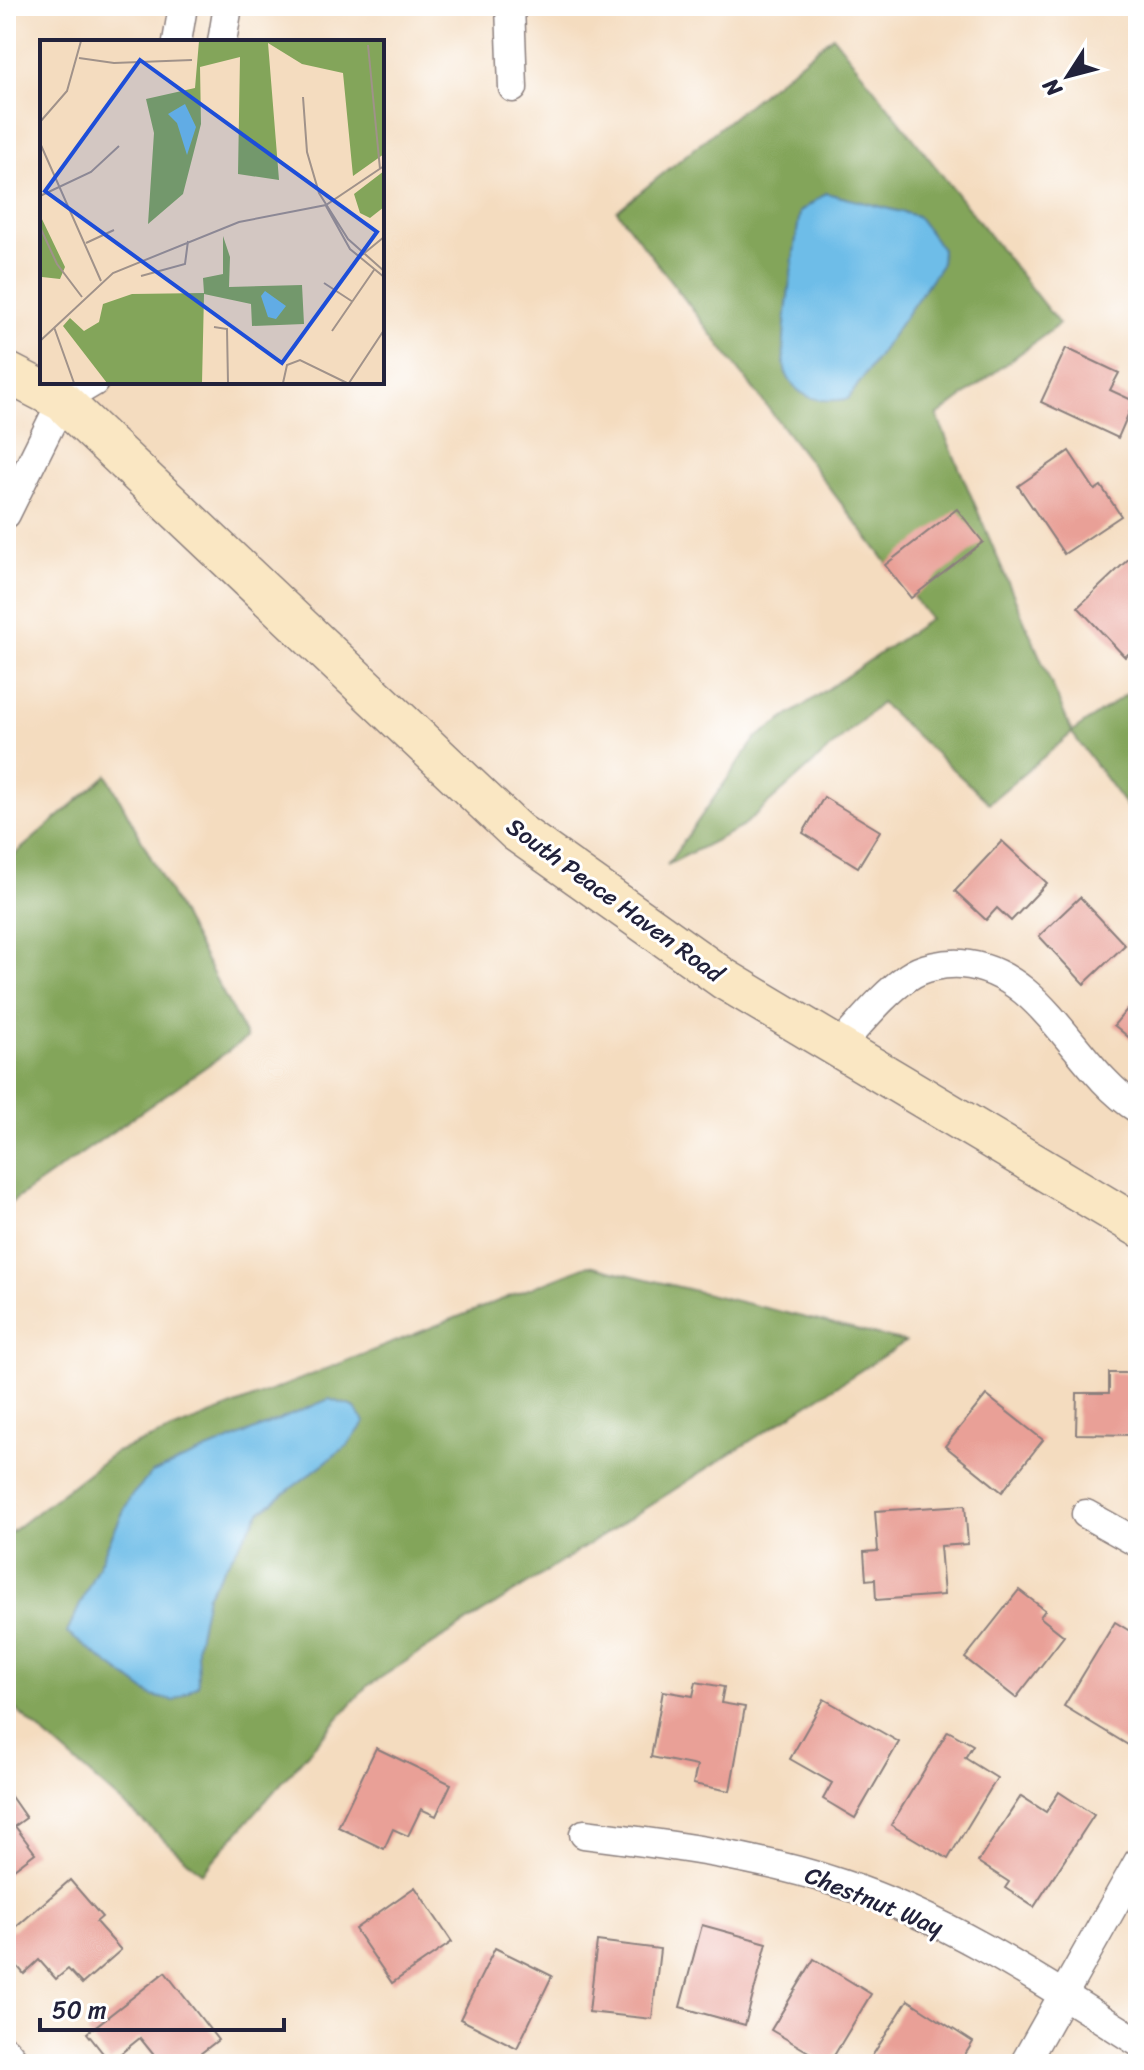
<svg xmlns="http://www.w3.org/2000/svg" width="1144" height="2070" font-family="Sriracha,sans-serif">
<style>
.forest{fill:#83a55a;stroke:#52644a;stroke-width:2}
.water{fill:#6ebde8;stroke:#487092;stroke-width:2}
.building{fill:#e9a097}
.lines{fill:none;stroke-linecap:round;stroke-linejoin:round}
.street-casing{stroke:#8b7f7d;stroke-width:31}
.secondary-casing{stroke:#8b7f7d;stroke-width:43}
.street{stroke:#fff;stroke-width:28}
.secondary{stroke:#fae7c3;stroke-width:40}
.labels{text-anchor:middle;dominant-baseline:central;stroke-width:6;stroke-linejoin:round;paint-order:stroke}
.street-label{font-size:24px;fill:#22223b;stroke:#fff}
.inset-road{fill:none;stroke:#a0928a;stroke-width:2}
.view{fill:#1d4ed8;fill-opacity:0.15;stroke:#1d4ed8;stroke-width:4}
.inset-edge{fill:none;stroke:#22223b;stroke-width:4}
</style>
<rect width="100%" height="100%" fill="#fff"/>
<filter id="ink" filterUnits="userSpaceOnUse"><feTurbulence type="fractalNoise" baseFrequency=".0125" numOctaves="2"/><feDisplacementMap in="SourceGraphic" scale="16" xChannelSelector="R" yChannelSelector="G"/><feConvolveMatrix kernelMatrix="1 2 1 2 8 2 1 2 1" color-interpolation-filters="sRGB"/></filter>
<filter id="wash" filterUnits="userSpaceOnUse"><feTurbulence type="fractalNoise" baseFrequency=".006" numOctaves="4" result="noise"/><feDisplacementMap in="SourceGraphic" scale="32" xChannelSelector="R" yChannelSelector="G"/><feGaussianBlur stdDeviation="1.8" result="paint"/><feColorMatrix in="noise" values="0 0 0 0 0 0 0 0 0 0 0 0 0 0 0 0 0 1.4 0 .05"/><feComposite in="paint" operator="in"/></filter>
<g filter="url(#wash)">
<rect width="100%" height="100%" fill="#f4dcbf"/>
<g class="forest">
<path d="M833,36L1059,324L937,416L1072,732L1138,686V822L1072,733L989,803L881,703L742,827L667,865L756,738L930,619L617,211Z"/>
<path d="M107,775L247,1038L6,1206V862Z"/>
<path d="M589,1265L905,1342L366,1687L202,1873L6,1701V1536L114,1453Z"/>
</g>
<g class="water">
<path d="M826,193L917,216L942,249L941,265L848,399C822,403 797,400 786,373C777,351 796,241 800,212Z"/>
<path d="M329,1399L354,1407L365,1422L348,1445L260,1512L207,1595L197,1645L198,1685L174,1701L152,1696L67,1633L130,1497L152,1473Z"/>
</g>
<g id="blocks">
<g class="building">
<path d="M1066,348L1119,373L1110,390L1134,401L1118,438L1041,402Z"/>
<path d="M1069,451L1095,490L1101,486L1121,516L1064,554L1018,486Z"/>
<path d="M957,509L983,542L911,598L885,565Z"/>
<path d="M1138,550V645L1125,657L1078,607Z"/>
<path d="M824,797L880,831L858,867L803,833Z"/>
<path d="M1002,841L1047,883L1011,921L997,908L986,920L955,891Z"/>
<path d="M1080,897L1125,945L1084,984L1039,936Z"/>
<path d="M1138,996V1045L1114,1025Z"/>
<path d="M1109,1373H1138V1435L1076,1434L1077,1393H1109Z"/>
<path d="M986,1395L1043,1440L1002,1492L945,1446Z"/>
<path d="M965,1505L968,1544L940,1546L944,1595L876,1600L875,1579L866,1580L864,1552L878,1551L875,1511Z"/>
<path d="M1019,1590L1045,1610L1040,1617L1064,1636L1016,1698L965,1658Z"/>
<path d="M1115,1622L1138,1636V1661L1130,1674L1138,1679V1751L1064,1706Z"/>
<path d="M696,1682L724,1687L721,1703L745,1707L730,1791L693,1784L697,1766L651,1757L663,1691L693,1696Z"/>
<path d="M824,1699L899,1742L855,1818L823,1799L832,1783L790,1759Z"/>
<path d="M948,1731L973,1745L965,1758L997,1778L948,1859L891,1825Z"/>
<path d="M376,1748L451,1784L436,1816L421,1809L408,1836L393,1829L384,1849L338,1827Z"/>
<path d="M1059,1792L1094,1815L1034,1907L1005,1888L1009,1882L978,1862L1021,1796L1046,1812Z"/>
<path d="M10,1795L26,1818L15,1826L35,1853L6,1875V1798Z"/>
<path d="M70,1880L102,1917L96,1922L121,1950L82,1984L68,1969L56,1979L39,1960L24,1974L6,1953V1936Z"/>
<path d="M415,1887L452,1942L392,1983L355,1929Z"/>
<path d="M702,1925L767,1943L745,2025L680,2007Z"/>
<path d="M597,1941L660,1949L652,2019L589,2012Z"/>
<path d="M495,1948L552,1976L517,2048L460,2019Z"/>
<path d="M814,1959L871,1994L829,2064L771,2030Z"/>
<path d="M165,1972L218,2040L187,2064H161L140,2038L110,2062L87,2033Z"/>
<path d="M908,2000L973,2042L959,2064H867Z"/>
</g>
</g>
</g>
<g filter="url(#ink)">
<use href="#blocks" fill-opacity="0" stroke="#8b7f7d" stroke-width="2"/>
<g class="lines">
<defs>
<g id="street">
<path d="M510,6L513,88"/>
<path d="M177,42L183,6"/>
<path d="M222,42L228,6"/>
<path d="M62,401L94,382"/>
<path d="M6,514L62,401L65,385"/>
<path d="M838,1047C860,1024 882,995 908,977C922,967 944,963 961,964C1043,970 1074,1069 1138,1109"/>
<path d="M1086,1514L1138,1543"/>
<path d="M584,1834C671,1845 758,1856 842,1884C947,1918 1045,1983 1138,2042"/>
<path d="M6,2051L17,2064"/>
<path d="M1024,2064L1138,1862"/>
</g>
<path id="secondary" d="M6,372L62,401L517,832L724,979L1138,1226"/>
</defs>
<use href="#street" class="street-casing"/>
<use href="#secondary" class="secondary-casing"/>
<use href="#street" class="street"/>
<use href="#secondary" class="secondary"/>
</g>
</g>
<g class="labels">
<g class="street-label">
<text transform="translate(615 900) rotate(36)">South Peace Haven Road</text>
<text transform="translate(874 1901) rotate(22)">Chestnut Way</text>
</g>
</g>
<g transform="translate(40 40)">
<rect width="344" height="344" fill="#f4dcbf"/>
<path d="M159,1H344V114L313,136L303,33L262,24L228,3L239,140L198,134L200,17L160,27L161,84L143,154L108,184L114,93L106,59L155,48ZM344,131V167L330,178L320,173L314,154ZM0,175L25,227L20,239L2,237V256H0ZM183,196L190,217L189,247L262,245L264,284L212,286L211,264L164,254L162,343H67L23,286L30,278L44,291L59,282L63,264L92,254L164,253L163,238L183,234Z" fill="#83a55a"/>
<path d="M145,64L156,87L147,115L137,83L128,74ZM225,251L246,266L236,279L228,277L221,256Z" fill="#6ebde8"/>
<path class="inset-road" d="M328,5L340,129M39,18L74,23L152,20M263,57L267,112L279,153L308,199L344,231M0,82L27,51L41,1M0,103L61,241M0,156L51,132L79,106M286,166L310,209L344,237M0,187L17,224L42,257M46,203L74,190M322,215L344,197M101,236L145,224L148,201M284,243L313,262M14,287L34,343M174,287L187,289L188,343M292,291L334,230M0,301L73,233L199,182L286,165L344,126M243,343L247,325L260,320L307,343M309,343L344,290"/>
<path class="view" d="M100,20L337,192L242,323L5,151Z"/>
<rect width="344" height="344" class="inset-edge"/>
</g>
<rect width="1144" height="2070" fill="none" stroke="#fff" stroke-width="32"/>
<g transform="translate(1068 76) rotate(234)" stroke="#ffffff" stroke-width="6" paint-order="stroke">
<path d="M0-6L14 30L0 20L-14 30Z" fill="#22223b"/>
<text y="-12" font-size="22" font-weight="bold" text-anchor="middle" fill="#22223b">N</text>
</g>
<path d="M40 2018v12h244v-12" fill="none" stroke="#22223b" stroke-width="4"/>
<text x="52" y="2018" font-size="24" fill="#22223b" stroke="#ffffff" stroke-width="6" paint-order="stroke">50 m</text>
</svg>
